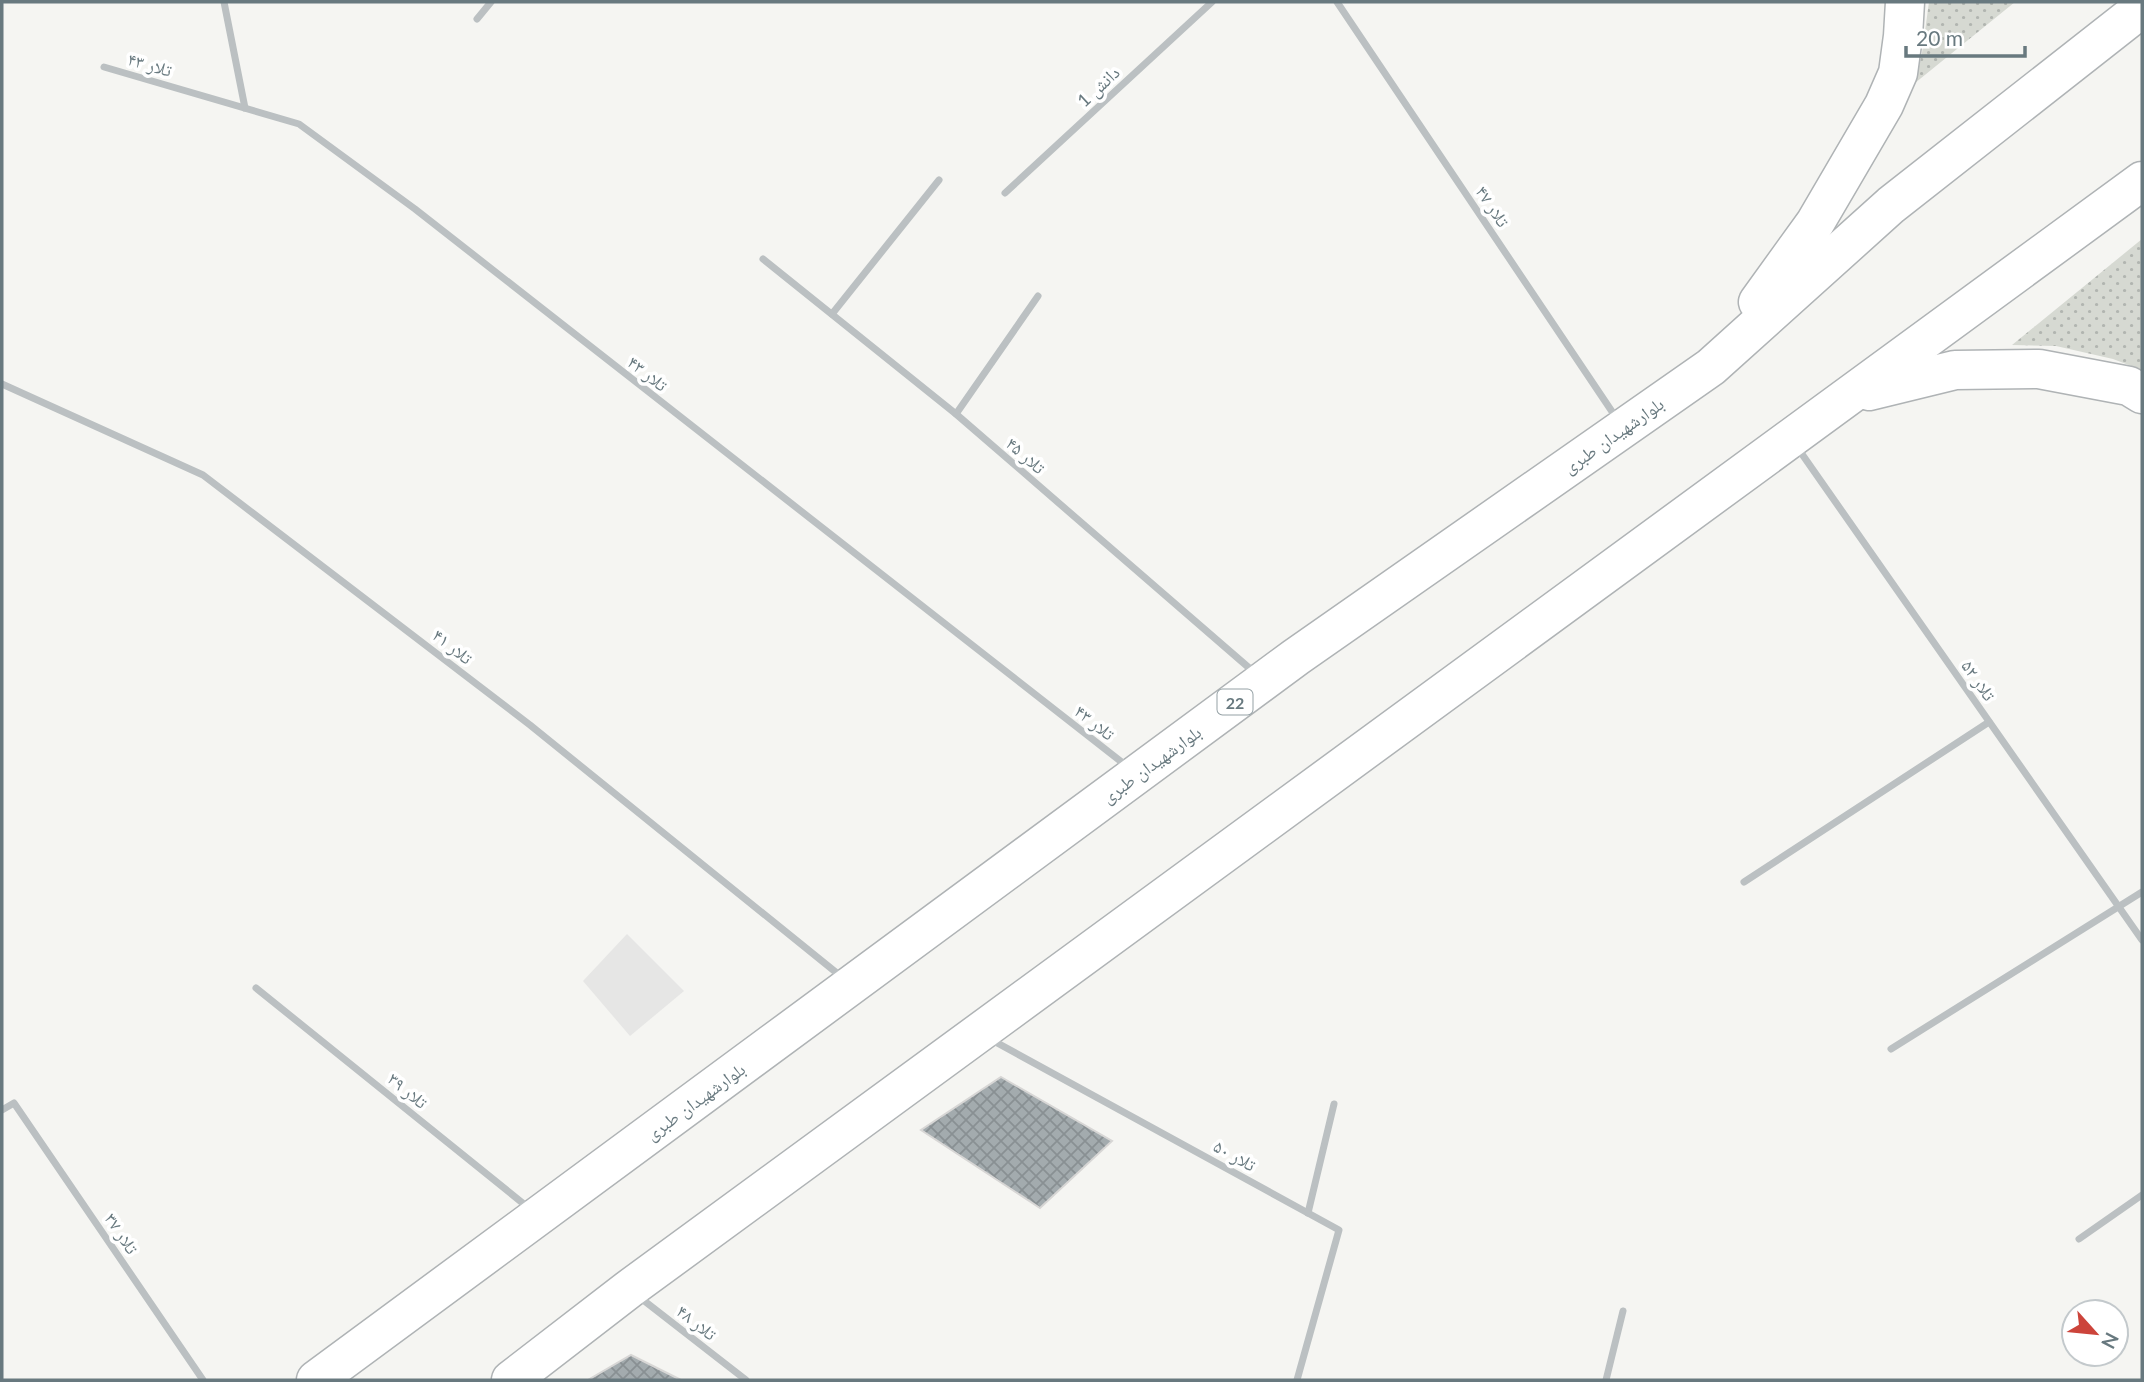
<svg xmlns="http://www.w3.org/2000/svg" width="2144" height="1382" font-family="Lato,'Noto Naskh Arabic',sans-serif">
<style>
.built{fill:#e6e6e5}
.grass{fill:url(#grass-dots)}
.building{fill:url(#building-cross-hatch);stroke:#d7d6d5;stroke-width:2}
.lines{fill:none;stroke-linecap:round;stroke-linejoin:round}
.highway-casing{stroke:#afb3b5;stroke-width:41}
.street{stroke:#bbc0c2;stroke-width:7}
.highway{stroke:#fff;stroke-width:38}
.labels{text-anchor:middle;dominant-baseline:central;stroke-width:7;stroke-linejoin:round;paint-order:stroke}
.shield{fill:#fff;stroke:#95a1a5;stroke-width:2}
.shield-label{font-size:16px;font-weight:bold;fill:#68797f}
.street-label{font-size:18px;fill:#68797f;stroke:#fff}
</style>
<defs>
<pattern id="grass-dots" width="8" height="8" patternUnits="userSpaceOnUse" patternTransform="scale(1.75)"><rect width="8" height="8" fill="#d6d9d2"/><path d="M2 2h.1M6 6h.1" fill="none" stroke="#b1b5b0" stroke-width="1.8" stroke-linecap="round"/></pattern>
<pattern id="building-cross-hatch" width="8" height="8" patternUnits="userSpaceOnUse" patternTransform="scale(1.75)"><rect width="8" height="8" fill="#a3abae"/><path d="M0 0l8 8M0 8l8-8" fill="none" stroke="#899093"/></pattern>
</defs>
<rect width="100%" height="100%" fill="#f5f5f2"/>
<path class="built" d="M627,934L684,991L630,1036L583,981Z"/>
<g class="grass">
<path d="M1929,2H2015L1915,83L1922,53Z"/>
<path d="M2142,239V370L2113,359L2056,346L2012,345Z"/>
</g>
<g class="building">
<path d="M1001,1077L1112,1141L1040,1208L921,1130Z"/>
<path d="M631,1355L681,1380H588Z"/>
</g>
<g class="lines">
<defs>
<g id="highway">
<path d="M1758,302L1815,223L1884,105L1898,73L1903,36L1905,2"/>
<path d="M1869,391L1955,370L2039,369L2129,386L2142,394"/>
<path d="M316,1380L1296,657L1711,367L1891,205L2142,8"/>
<path d="M511,1380L629,1289L2142,181"/>
</g>
</defs>
<use href="#highway" class="highway-casing"/>
<g class="street">
<path d="M224,2L245,108"/>
<path d="M1337,2L1617,419"/>
<path d="M477,19L491,2"/>
<path d="M104,67L299,124L415,209L1128,767"/>
<path d="M1005,193L1212,2"/>
<path d="M763,259L956,414L1255,673"/>
<path d="M832,314L939,180"/>
<path d="M2,384L203,475L530,725L843,978"/>
<path d="M956,414L1038,296"/>
<path d="M1797,447L2142,940"/>
<path d="M1744,882L1989,722"/>
<path d="M256,988L530,1209"/>
<path d="M990,1039L1339,1230L1297,1380"/>
<path d="M1891,1049L2142,892"/>
<path d="M2,1110L14,1103L203,1380"/>
<path d="M1308,1213L1334,1104"/>
<path d="M2079,1239L2142,1195"/>
<path d="M638,1296L746,1380"/>
<path d="M1606,1380L1623,1311"/>
</g>
<use href="#highway" class="highway"/>
</g>
<g class="labels">
<rect class="shield" x="1217.5" y="689.5" width="35" height="25" rx="5"/>
<g class="shield-label">
<text x="1235" y="702">22</text>
</g>
<g class="street-label">
<text transform="translate(150 64) rotate(16)">تلار ۴۳</text>
<text transform="translate(1098 86) rotate(-43)">دانش 1</text>
<text transform="translate(1493 206) rotate(56)">تلار ۴۷</text>
<text transform="translate(648 373) rotate(38)">تلار ۴۳</text>
<text transform="translate(1613 435) rotate(-35)">بلوارشهیدان طبری</text>
<text transform="translate(1026 455) rotate(41)">تلار ۴۵</text>
<text transform="translate(453 646) rotate(38)">تلار ۴۱</text>
<text transform="translate(1979 680) rotate(55)">تلار ۵۲</text>
<text transform="translate(1095 722) rotate(38)">تلار ۴۳</text>
<text transform="translate(1151 764) rotate(-36)">بلوارشهیدان طبری</text>
<text transform="translate(408 1090) rotate(39)">تلار ۳۹</text>
<text transform="translate(695 1101) rotate(-36)">بلوارشهیدان طبری</text>
<text transform="translate(1235 1155) rotate(29)">تلار ۵۰</text>
<text transform="translate(122 1233) rotate(56)">تلار ۳۷</text>
<text transform="translate(697 1322) rotate(38)">تلار ۴۸</text>
</g>
</g>
<rect width="2144" height="1382" fill="none" stroke="#68797f" stroke-width="7"/>
<g transform="translate(2095 1333) rotate(117)"><circle r="33" fill="#ffffff" stroke="#c3c9cc" stroke-width="2"/>
<path d="M0-5L12 26L0 18L-12 26Z" fill="#cc443b"/>
<text y="-10" font-size="19" font-weight="bold" text-anchor="middle" fill="#68797f">N</text>
</g>
<path d="M1906 46v10h119v-10" fill="none" stroke="#68797f" stroke-width="3.5"/>
<text x="1916" y="46" font-size="21" fill="#68797f" stroke="#ffffff" stroke-width="5" paint-order="stroke">20 m</text>
</svg>
